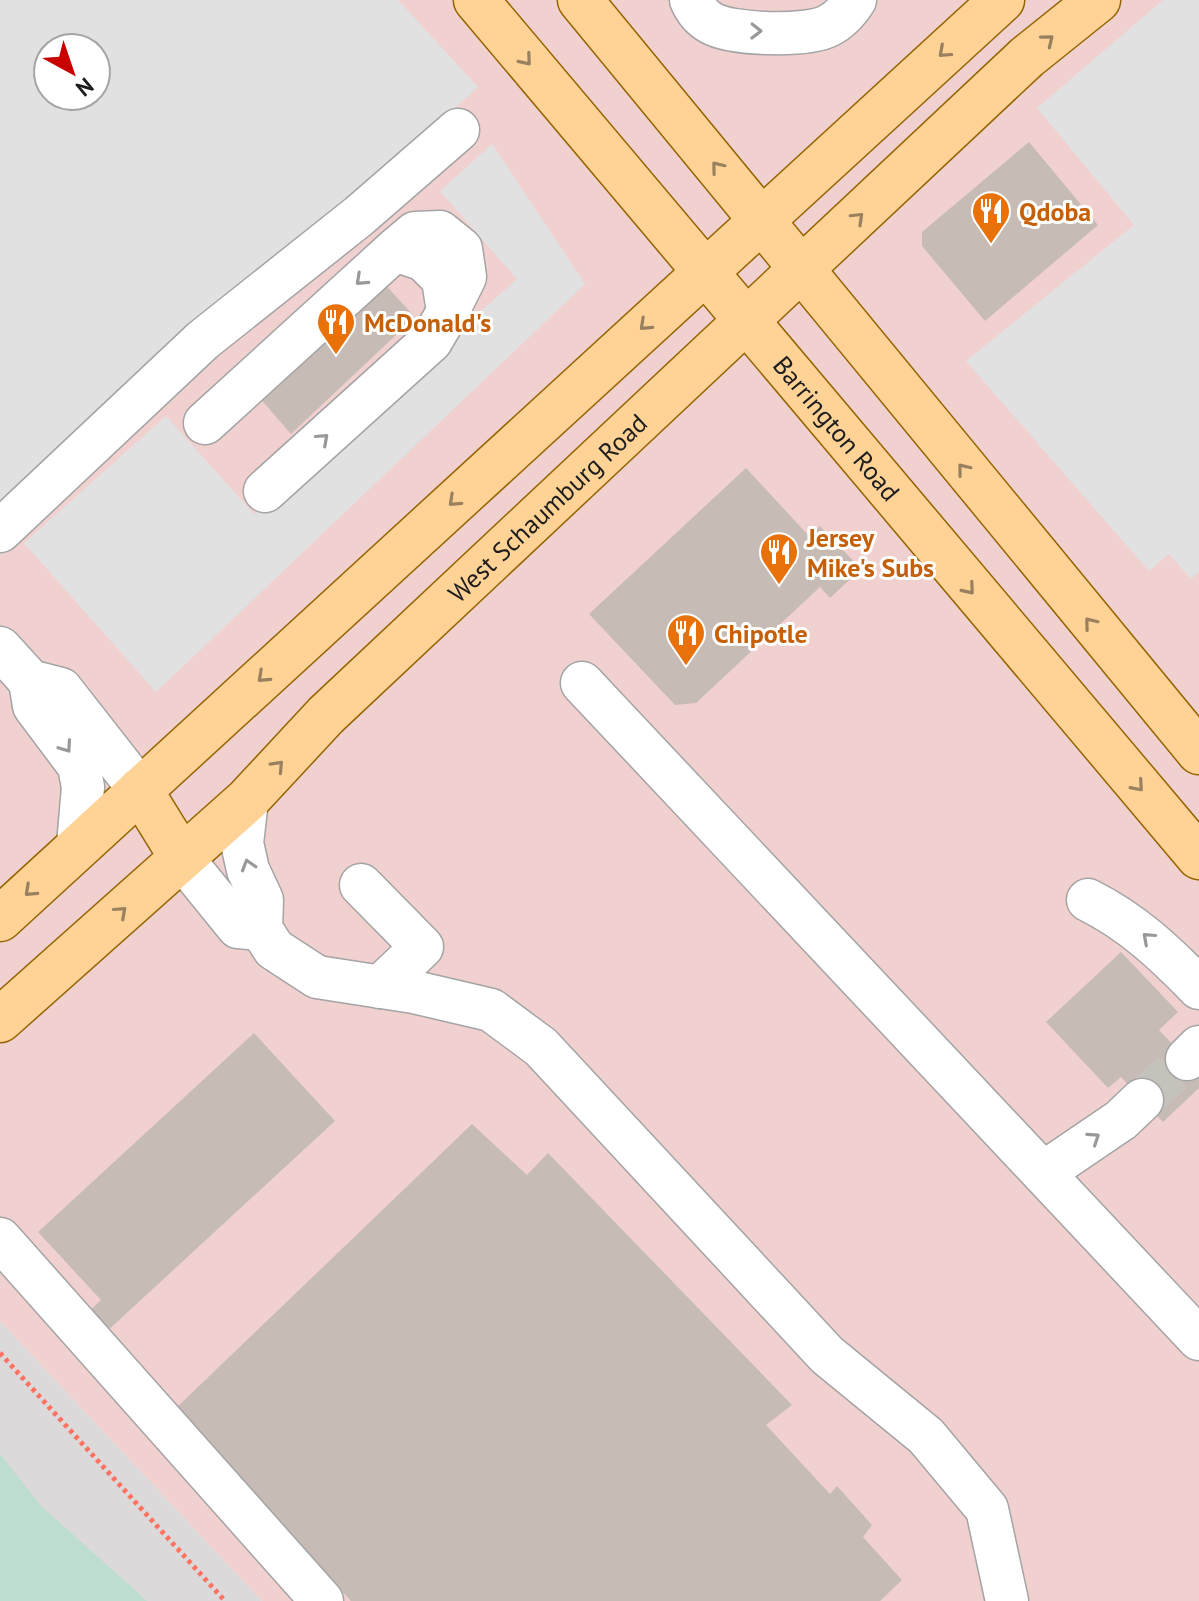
<svg xmlns="http://www.w3.org/2000/svg" width="1199" height="1601" font-family="'PT Sans',sans-serif">
<style>
.residential{fill:#dbd9d9}
.commercial{fill:#f1d1cf;fill-rule:evenodd}
.wetland{fill:#bddecf}
.parking{fill:#e1e1e1;fill-rule:evenodd}
.building{fill:#c7bcb5}
.lines{fill:none;stroke-linecap:round;stroke-linejoin:round}
.minor-tunnel{stroke:#c5c1bb;stroke-width:42;stroke-dasharray:42 21;stroke-linecap:butt}
.minor-casing{stroke:#a4a4a4;stroke-width:45}
.major-casing{stroke:#956400;stroke-width:47}
.path{stroke:#ff7262;stroke-width:5;stroke-dasharray:4 4;stroke-linecap:butt}
.minor{stroke:#fff;stroke-width:42}
.major{stroke:#ffd296;stroke-width:44}
.oneway{stroke:#999}
.oneway2{stroke:#998160}
.labels{text-anchor:middle;dominant-baseline:central;stroke-width:6;stroke-linejoin:round;paint-order:stroke}
.food-label{font-size:26px;font-weight:bold;fill:#c56008;stroke:#fff;text-anchor:start}
.street-label{font-size:26px;fill:#1d1d1d;stroke:#fff}
</style>
<rect width="100%" height="100%" fill="#efeae2"/>
<path class="residential" d="M0,1321L262,1601H0Z"/>
<path class="commercial" d="M0,0H1199V1601H262L0,1321ZM48,48H96V96H48Z"/>
<path class="wetland" d="M0,1454L40,1505L147,1601H0Z"/>
<g class="parking">
<path d="M0,0H398L478,87L321,231L0,507ZM48,48H96V96H48Z"/>
<path d="M1163,0H1199V572L1191,579L1169,554L1149,571L966,361L1134,225L1037,108Z"/>
<path d="M492,144L585,284L156,692L24,543L166,416L254,514L517,279L440,191Z"/>
</g>
<g class="building">
<path d="M1029,142L1098,225L985,321L922,246V232Z"/>
<path d="M379,278L415,317L291,434L258,396Z"/>
<path d="M746,468L809,536L820,526L861,569L830,598L820,587L696,703L675,705L589,614Z"/>
<path d="M1121,952L1178,1012L1159,1030L1199,1072V1088L1163,1122L1121,1077L1108,1088L1046,1022Z"/>
<path d="M254,1033L335,1121L104,1334L85,1315L101,1300L38,1232Z"/>
<path d="M472,1124L527,1175L548,1153L792,1405L766,1425L830,1494L837,1486L872,1525L863,1537L902,1580L880,1601H351L173,1411Z"/>
</g>
<g class="lines">
<path class="minor-tunnel" d="M1142,1100L1187,1059"/>
<defs>
<g id="minor">
<path d="M691,0C695,9 702,18 711,23C732,35 806,37 828,26C840,20 848,11 855,0"/>
<path d="M395,250L415,233L440,232L461,249L465,277L450,307"/>
<path d="M205,423L395,250L424,260L443,279L448,312L431,341L265,491"/>
<path d="M0,531L203,340L359,216L458,130"/>
<path d="M0,648L30,681L61,689L140,790"/>
<path d="M30,681L34,706L79,766L83,787L78,845"/>
<path d="M582,683L1199,1339"/>
<path d="M247,800L242,843L248,870L262,900L261,929L274,949L317,977L414,992L491,1010L541,1047L827,1355L926,1436L987,1509L1007,1601"/>
<path d="M182,858L238,927L261,929"/>
<path d="M361,885L422,947L380,987"/>
<path d="M1088,900C1132,922 1164,952 1199,988"/>
<path d="M1187,1059L1199,1047"/>
<path d="M1043,1173L1121,1120L1142,1100"/>
<path d="M0,1239L322,1601"/>
</g>
<g id="major">
<path id="s1" d="M476,0L1199,857"/>
<path d="M580,0L1199,752"/>
<path d="M140,790L182,858"/>
<path d="M0,919L1002,0"/>
<path id="s2" d="M0,1020L247,800L326,715L1027,57L1098,0"/>
</g>
</defs>
<use href="#minor" class="minor-casing"/>
<use href="#major" class="major-casing"/>
<path class="path" d="M0,1353L225,1601"/>
<use href="#minor" class="minor"/>
<use href="#major" class="major"/>
</g>
<defs><path id="oneway-chevron" d="M-2-3.5L2.5 0L-2 3.5" fill="none" stroke-width="1.6" stroke-linecap="round" stroke-linejoin="round" transform="scale(2)"/></defs>
<g class="oneway">
<use href="#oneway-chevron" transform="translate(756 31) rotate(1)"/>
<use href="#oneway-chevron" transform="translate(361 280) rotate(137)"/>
<use href="#oneway-chevron" transform="translate(323 439) rotate(-42)"/>
<use href="#oneway-chevron" transform="translate(66 747) rotate(55)"/>
<use href="#oneway-chevron" transform="translate(248 865) rotate(-107)"/>
<use href="#oneway-chevron" transform="translate(1148 938) rotate(-138)"/>
<use href="#oneway-chevron" transform="translate(1094 1138) rotate(-34)"/>
</g>
<g class="oneway2">
<use href="#oneway-chevron" transform="translate(1048 40) rotate(-39)"/>
<use href="#oneway-chevron" transform="translate(944 52) rotate(138)"/>
<use href="#oneway-chevron" transform="translate(526 60) rotate(50)"/>
<use href="#oneway-chevron" transform="translate(717 167) rotate(-129)"/>
<use href="#oneway-chevron" transform="translate(858 218) rotate(-44)"/>
<use href="#oneway-chevron" transform="translate(645 325) rotate(137)"/>
<use href="#oneway-chevron" transform="translate(963 469) rotate(-129)"/>
<use href="#oneway-chevron" transform="translate(454 501) rotate(137)"/>
<use href="#oneway-chevron" transform="translate(969 589) rotate(50)"/>
<use href="#oneway-chevron" transform="translate(1090 623) rotate(-129)"/>
<use href="#oneway-chevron" transform="translate(263 677) rotate(137)"/>
<use href="#oneway-chevron" transform="translate(278 766) rotate(-47)"/>
<use href="#oneway-chevron" transform="translate(1138 786) rotate(49)"/>
<use href="#oneway-chevron" transform="translate(30 891) rotate(137)"/>
<use href="#oneway-chevron" transform="translate(121 912) rotate(-42)"/>
</g>
<defs>
<symbol id="restaurant-pin" viewBox="-11 -11 22 30"><path d="M0 17L-7.5 6A9.5 9.5 0 1 1 7.5 6Z" fill="#e8710a" stroke="#fff"/><path d="M-5-6h1v4h1v-4h1v4h1v-4h1v5L-1.5 .5V6h-2V.5L-5-1ZM5-6V6H3V1.5H1.5Q1.5-4 5-6Z" fill="#fff"/></symbol>
</defs>
<g fill-rule="evenodd">
<use href="#restaurant-pin" x="969" y="189" width="44" height="60"/>
<use href="#restaurant-pin" x="314" y="300" width="44" height="60"/>
<use href="#restaurant-pin" x="757" y="530" width="44" height="60"/>
<use href="#restaurant-pin" x="664" y="611" width="44" height="60"/>
</g>
<g class="labels">
<g class="food-label">
<text x="1019" y="211">Qdoba</text>
<text x="364" y="322">McDonald's</text>
<text x="807" y="537">Jersey<tspan x="807" dy="30">Mike's Subs</tspan></text>
<text x="714" y="633">Chipotle</text>
</g>
<g class="street-label">
<text stroke="none"><textPath href="#s1" startOffset="560">Barrington Road</textPath></text>
<text stroke="none"><textPath href="#s2" startOffset="750">West Schaumburg Road</textPath></text>
</g>
</g>
<g transform="translate(72 72) rotate(140)"><circle r="38" fill="#ffffff" stroke="#a5a5a5" stroke-width="2"/>
<path d="M0-6L14 30L0 20L-14 30Z" fill="#c90000"/>
<text y="-12" font-size="22" font-weight="bold" text-anchor="middle" fill="#1d1d1d">N</text>
</g>
</svg>
